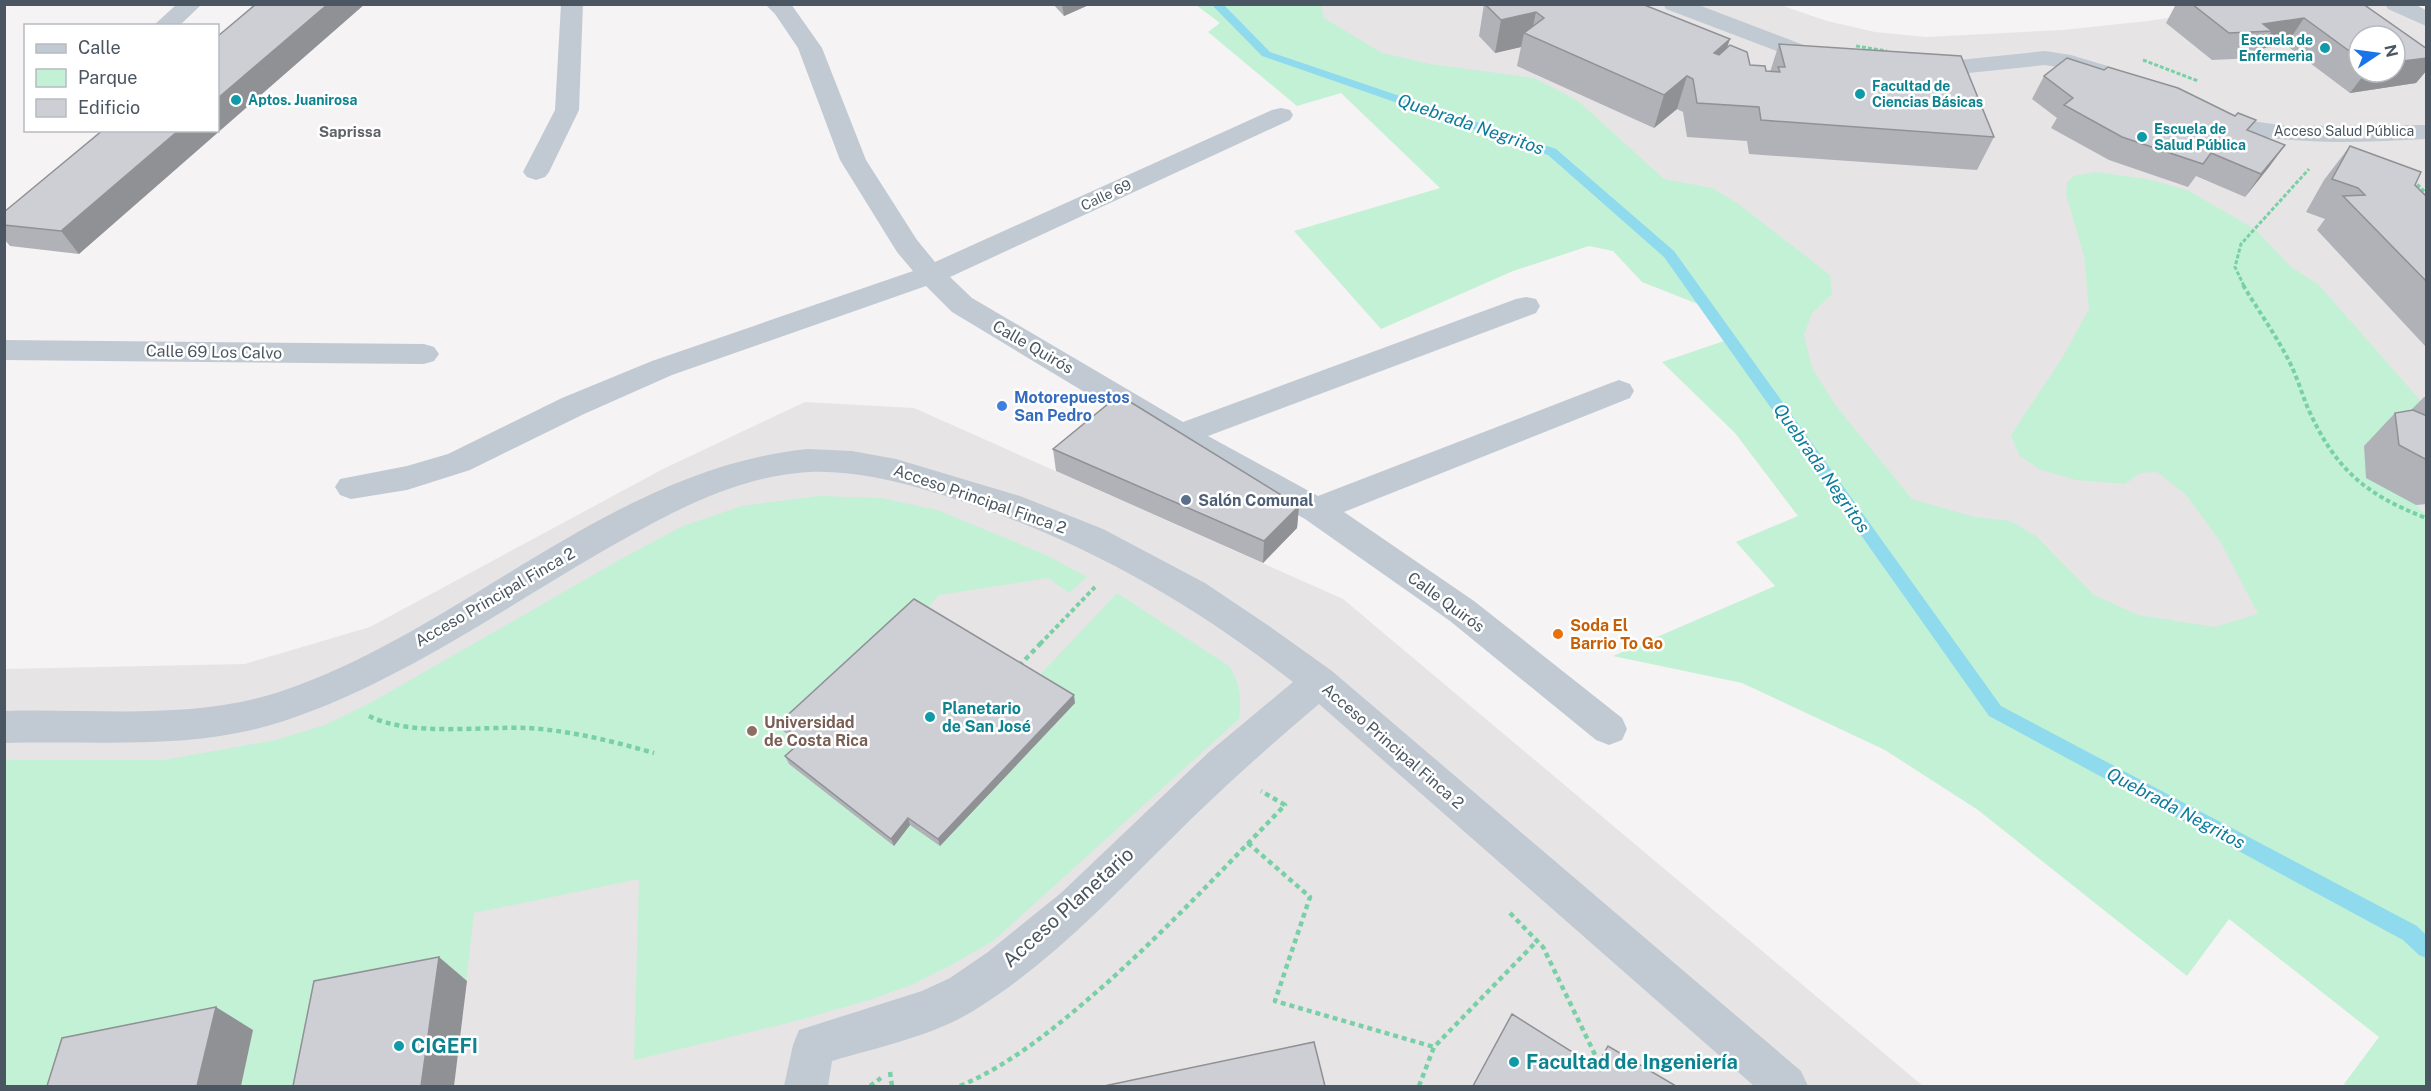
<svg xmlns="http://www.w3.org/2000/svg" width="2431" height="1091" font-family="'Public Sans',sans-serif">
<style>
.education{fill:#e6e4e5;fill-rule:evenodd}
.green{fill:#c3f1d5}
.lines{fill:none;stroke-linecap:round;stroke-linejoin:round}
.stream{fill:#90daee;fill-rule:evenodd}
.path-far2{stroke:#7ad0a6;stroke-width:3;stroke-dasharray:4 2;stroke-linecap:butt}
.path-far1{stroke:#7ad0a6;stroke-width:4;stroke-dasharray:4.5 3;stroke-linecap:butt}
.path{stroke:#7ad0a6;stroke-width:4.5;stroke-dasharray:5 4;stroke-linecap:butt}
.minor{fill:#c1cad2;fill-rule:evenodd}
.wall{fill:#b0b2b7;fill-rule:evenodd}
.shaded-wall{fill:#909195}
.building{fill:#cdcfd5;stroke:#909195;stroke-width:1.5}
.culture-dot{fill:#0f9aa8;stroke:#fff;stroke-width:2}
.shop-dot{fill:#3f7fe0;stroke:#fff;stroke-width:2}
.service-dot{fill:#5c6f8a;stroke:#fff;stroke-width:2}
.food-dot{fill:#e8710a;stroke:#fff;stroke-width:2}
.education-dot{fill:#8d6e63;stroke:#fff;stroke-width:2}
.labels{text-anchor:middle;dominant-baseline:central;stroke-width:5;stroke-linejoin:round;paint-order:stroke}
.far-culture-label{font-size:14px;font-weight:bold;fill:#0d838f;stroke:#fff;text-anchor:start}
.far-street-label{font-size:14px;fill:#4a5661;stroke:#fff}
.far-neighbourhood-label{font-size:15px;font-weight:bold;fill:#5f6368;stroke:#fff}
.street-label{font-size:16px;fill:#4a5661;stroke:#fff}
.shop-label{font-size:16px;font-weight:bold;fill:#366cbe;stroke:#fff;text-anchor:start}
.service-label{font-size:16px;font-weight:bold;fill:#4e5e75;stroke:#fff;text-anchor:start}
.food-label{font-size:16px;font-weight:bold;fill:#c56008;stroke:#fff;text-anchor:start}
.culture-label{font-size:16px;font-weight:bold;fill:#0d838f;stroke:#fff;text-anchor:start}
.education-label{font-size:16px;font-weight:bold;fill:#785e54;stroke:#fff;text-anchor:start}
.water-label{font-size:18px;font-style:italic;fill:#0c7c9b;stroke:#fff}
.near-street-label{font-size:20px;fill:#4a5661;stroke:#fff}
.near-culture-label{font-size:20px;font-weight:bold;fill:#0d838f;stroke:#fff;text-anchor:start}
</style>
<rect width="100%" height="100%" fill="#f5f3f3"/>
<g class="education">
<path d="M1777,4L1827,21L1875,32L1926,37L2063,30L2148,21L2252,5L2383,4L2426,26V948L1995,711L1669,254L1216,5ZM2359,36H2395V72H2359Z"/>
<path d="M805,402L914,408L1343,599L1923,1086H5L4,669L245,664L370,627L663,469Z"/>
</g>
<g class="green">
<path d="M1196,5H1321L1324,18L1382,53L1430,64L1534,78L1578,101L1664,179L1712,188L1737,203L1830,275L1832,294L1812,313L1804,335L1812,368L1836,406L1912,499L1974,517L2011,521L2037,537L2094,595L2138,615L2215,627L2258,614L2220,541L2186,495L2157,472L2140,473L2125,484L2076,480L2039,469L2019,455L2011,435L2062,358L2089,309L2084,256L2066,194L2067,182L2074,176L2096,172L2147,179L2187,190L2255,229L2291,267L2319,285L2426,407L2416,505L2426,515V1086H2347L2344,1084L2379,1037L2229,919L2187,976L1978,810L1885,750L1742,683L1613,656L1775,586L1736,542L1798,516L1735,433L1662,362L1730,339L1708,308L1642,282L1613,251L1589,246L1513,271L1381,329L1294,231L1440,188L1341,93L1297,106L1208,32L1220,23Z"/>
<path d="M818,496L881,498L937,510L1044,554L1087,577L1069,593L1048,578L939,595L924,612L783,731L940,846L1075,703L1036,679L1117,593L1229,666C1240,683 1242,699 1239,719L993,941L953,964L911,985L869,1000L788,1023L634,1060L639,879L474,913L454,1086H5L4,760H164L276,740L325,725L372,702L621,559L683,526L742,506Z"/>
</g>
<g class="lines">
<path class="stream" d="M1211,4H1223L1270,52L1556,149L1674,251L2001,706L2417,926L2426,935V958L2419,955L2403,940L1989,716L1664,257L1548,155L1262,56Z"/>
<g class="path-far2">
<path d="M1856,46L1887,51"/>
<path d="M2143,60L2198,81"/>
<path d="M2413,180L2426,193"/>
<path d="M2244,286L2235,267L2241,244L2309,169"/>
</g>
<g class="path-far1">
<path d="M2243,285C2258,310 2275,334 2288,359C2296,374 2301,391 2307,406C2334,468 2364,494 2426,518"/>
<path d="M1040,644L1095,587"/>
</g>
<g class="path">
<path d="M1019,666L1041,643"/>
<path d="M369,716C411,737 480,726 528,728C572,731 612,741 654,753"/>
<path d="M1248,843L1310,897L1275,1001L1434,1047"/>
<path d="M1510,913L1543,947L1600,1065"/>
<path d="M890,1072L892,1086"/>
<path d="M870,1086L881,1078"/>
<path d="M960,1086C1016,1062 1062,1022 1108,982C1170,926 1227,865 1285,805L1261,791"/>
<path d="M1419,1086L1434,1047L1537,941"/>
</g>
<g class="minor">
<path d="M177,4H202L179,26H153Z"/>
<path d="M561,4H583L579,110L549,172L545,177L536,180L527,177L523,172L555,110Z"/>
<path d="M765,4H791L822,48L866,160L917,240L935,262L1272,110L1281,108L1290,110L1293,115L1290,120L950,277L972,298L1183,422L1516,299L1526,297L1536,299L1540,306L1536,313L1208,436L1318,496L1608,384L1619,380L1630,384L1634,391L1630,398L1344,512L1474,601L1622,718L1627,729L1622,740L1609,745L1596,740L1450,621L1305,519L1169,443L952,312L926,286L672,375L584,414L470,470L407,490L351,499L340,495L335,487L340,479L407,466L448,454L562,398L652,361L913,271L897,252L840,160L798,48L775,14Z"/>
<path d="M1663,4H1696L1830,55L1834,60L1830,65L1822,67L1814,65L1666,9Z"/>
<path d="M2385,4H2414L2426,10V26L2388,9Z"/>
<path d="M2045,51L2071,55L2114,68L2118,73L2114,78L2106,80L2068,69L2045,65L1920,78L1912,76L1908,71L1912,66L1920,64Z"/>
<path d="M2206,109L2238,119L2287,126L2426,125V139C2348,143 2272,147 2197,121L2194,116L2197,111Z"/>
<path d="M4,340L424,344L434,347L439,354L434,361L424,364L4,360Z"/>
<path d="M808,449L852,451L896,459L1020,496L1103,529L1205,583L1269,626L1332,671L1801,1071L1808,1086H1754L1319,704C1268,747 1219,791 1172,838C1112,897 1052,961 981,1006C938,1035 882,1046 832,1061L828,1086H784L793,1045L799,1030L922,991L950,978L988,952L1061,893L1209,752L1293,682C1192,603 1083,541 961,501C912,485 861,470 809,472C751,475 695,500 644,528C525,592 413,678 284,721C192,751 100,740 4,743V711C96,708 190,721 279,692C461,632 612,468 808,449Z"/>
</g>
</g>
<g class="wall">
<path d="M1053,4H1091L1064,16Z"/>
<path d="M1484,4H1642L1727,47L1750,65L1766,71L1770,72L1779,44L1994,137L1977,170L1749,154L1747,141L1687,137L1683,112L1677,109L1654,128L1517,66L1521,47L1495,53L1479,36Z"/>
<path d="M2176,4H2363L2427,49V70L2416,83L2350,93L2286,45L2259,49L2254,58L2212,60L2166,23ZM2359,36L2395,72H2359Z"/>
<path d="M2044,76L2248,131L2285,145L2269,167L2245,197L2196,176L2188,187L2109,160L2051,128L2057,118L2032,99Z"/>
<path d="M103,130L79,254L10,246L4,239V212Z"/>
<path d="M2350,146L2415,185L2425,195L2427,194V348L2317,230L2325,219L2306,212L2324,180Z"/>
<path d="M2424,397H2427V504L2416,505L2366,478L2364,446L2395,413L2411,410Z"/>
<path d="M1053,449L1299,506L1297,528L1263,563L1056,471Z"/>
<path d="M1075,703L940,846L910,825L894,846L789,764L785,756L799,743L783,731L779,723Z"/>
</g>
<g class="shaded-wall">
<path d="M328,4H365L79,254L61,231L179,130H218V98Z"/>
<path d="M1062,4H1091L1064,16Z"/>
<path d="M1536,12L1531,36L1524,33L1521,47L1495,53L1501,20Z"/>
<path d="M2304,18L2286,45L2259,49L2272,31L2263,24Z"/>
<path d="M1730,39L1719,72L1714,53Z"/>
<path d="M2427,58V70L2416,83L2350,93L2366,72H2395V62Z"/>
<path d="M1687,76L1677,109L1654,128L1664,95Z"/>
<path d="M2285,145L2269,167L2245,197L2261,174Z"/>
<path d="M1299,506L1297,528L1263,563L1264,541Z"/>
<path d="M1074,695L1075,703L940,846L938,839Z"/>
<path d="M908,818L910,825L894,846L891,839Z"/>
<path d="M439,957L467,981L454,1086H421Z"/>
<path d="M216,1007L253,1030L241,1086H197Z"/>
</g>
<g class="building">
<path d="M256,4H328L218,98V36Z"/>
<path d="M1485,4H1642L1730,39L1714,53L1719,55L1730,45L1747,52L1750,65L1765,66L1766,71L1780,72L1778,67H1785L1779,44L1961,56L1994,137L1761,120L1759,107L1697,103L1693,79L1687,76L1664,95L1524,33L1544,18L1536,12L1501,20Z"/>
<path d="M2192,4H2363L2427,49V58L2395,62V36H2359V58L2304,18L2263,24L2272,31L2229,33Z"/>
<path d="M2067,58L2104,70L2108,67L2178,88L2235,116L2238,113L2256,120L2247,130L2285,145L2261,174L2211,153L2203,164L2122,137L2064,105L2073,98L2044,76Z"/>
<path d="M103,130H179L61,231L4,225V212Z"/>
<path d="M2350,146L2421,172L2415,185L2425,195L2427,194V282L2343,196L2365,195L2358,188L2332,179Z"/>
<path d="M1119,395L1299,506L1264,541L1053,449Z"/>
<path d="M2413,410L2427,416V460L2399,445L2395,413Z"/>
<path d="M914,599L1074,695L938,839L908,818L891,839L785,756L802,741L779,723Z"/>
<path d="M439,957L421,1086H293L314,981Z"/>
<path d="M216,1007L197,1086H47L62,1038Z"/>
<path d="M1512,1014L1596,1067L1608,1046L1676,1086H1473Z"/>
<path d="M1314,1042L1325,1086H1104Z"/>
</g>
<g class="culture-dot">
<circle cx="2325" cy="48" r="6"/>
<circle cx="1860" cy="94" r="6"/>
<circle cx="236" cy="100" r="6"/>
<circle cx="2142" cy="137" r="6"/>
<circle cx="930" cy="717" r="6"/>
<circle cx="399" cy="1046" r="6"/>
<circle cx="1514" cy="1062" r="6"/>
</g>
<circle class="shop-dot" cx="1002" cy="406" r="6"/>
<circle class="service-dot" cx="1186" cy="500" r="6"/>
<circle class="food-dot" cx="1558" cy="634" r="6"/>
<circle class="education-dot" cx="752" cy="731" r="6"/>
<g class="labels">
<g class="far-culture-label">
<text x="2313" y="40" text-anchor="end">Escuela de<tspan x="2313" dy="16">Enfermerìa</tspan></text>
<text x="1872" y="86">Facultad de<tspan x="1872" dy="16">Ciencias Básicas</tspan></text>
<text x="248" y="100">Aptos. Juanirosa</text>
<text x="2154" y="129">Escuela de<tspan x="2154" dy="16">Salud Pública</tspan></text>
</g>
<g class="far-street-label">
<text x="2344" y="131">Acceso Salud Pública</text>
<text transform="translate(1106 195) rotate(-25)">Calle 69</text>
</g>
<g class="far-neighbourhood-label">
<text x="350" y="131">Saprissa</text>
</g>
<g class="street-label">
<text transform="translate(1033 347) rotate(30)">Calle Quirós</text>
<text transform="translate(214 352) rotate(1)">Calle 69 Los Calvo</text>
<text transform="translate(980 499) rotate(19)">Acceso Principal Finca 2</text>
<text transform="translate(495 597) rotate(-30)">Acceso Principal Finca 2</text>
<text transform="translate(1446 602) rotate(36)">Calle Quirós</text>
<text transform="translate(1393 746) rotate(41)">Acceso Principal Finca 2</text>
</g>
<g class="shop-label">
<text x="1014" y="397">Motorepuestos<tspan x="1014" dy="18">San Pedro</tspan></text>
</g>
<g class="service-label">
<text x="1198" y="500">Salón Comunal</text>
</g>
<g class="food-label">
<text x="1570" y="625">Soda El<tspan x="1570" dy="18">Barrio To Go</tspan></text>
</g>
<g class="culture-label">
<text x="942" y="708">Planetario<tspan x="942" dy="18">de San José</tspan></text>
</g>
<g class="education-label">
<text x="764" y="722">Universidad<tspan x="764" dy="18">de Costa Rica</tspan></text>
</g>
<g class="water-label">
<text transform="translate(1471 124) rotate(19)">Quebrada Negritos</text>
<text transform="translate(1822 468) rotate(55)">Quebrada Negritos</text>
<text transform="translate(2176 808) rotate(28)">Quebrada Negritos</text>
</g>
<g class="near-street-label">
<text transform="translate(1068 907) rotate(-42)">Acceso Planetario</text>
</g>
<g class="near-culture-label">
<text x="411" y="1046">CIGEFI</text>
<text x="1526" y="1062">Facultad de Ingeniería</text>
</g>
</g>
<rect width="2431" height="1091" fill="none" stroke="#4a5661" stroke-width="12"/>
<rect x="24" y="24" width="195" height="108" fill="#ffffff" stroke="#b7bbc0" stroke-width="1.5"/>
<rect x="36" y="44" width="30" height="9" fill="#c1cad2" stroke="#b7bbc0" stroke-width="1.5"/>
<text x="78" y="54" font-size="18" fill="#4a5661">Calle</text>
<rect x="36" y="69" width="30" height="18" fill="#c3f1d5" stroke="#b7bbc0" stroke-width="1.5"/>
<text x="78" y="84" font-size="18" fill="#4a5661">Parque</text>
<rect x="36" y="99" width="30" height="18" fill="#cdcfd5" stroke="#b7bbc0" stroke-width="1.5"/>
<text x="78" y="114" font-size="18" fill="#4a5661">Edificio</text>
<g transform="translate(2377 54) rotate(77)"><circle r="28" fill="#ffffff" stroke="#b7bbc0" stroke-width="1.5"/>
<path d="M0-4.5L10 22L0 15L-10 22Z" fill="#1a73e8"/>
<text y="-9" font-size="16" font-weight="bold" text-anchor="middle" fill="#4a5661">N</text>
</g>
</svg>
